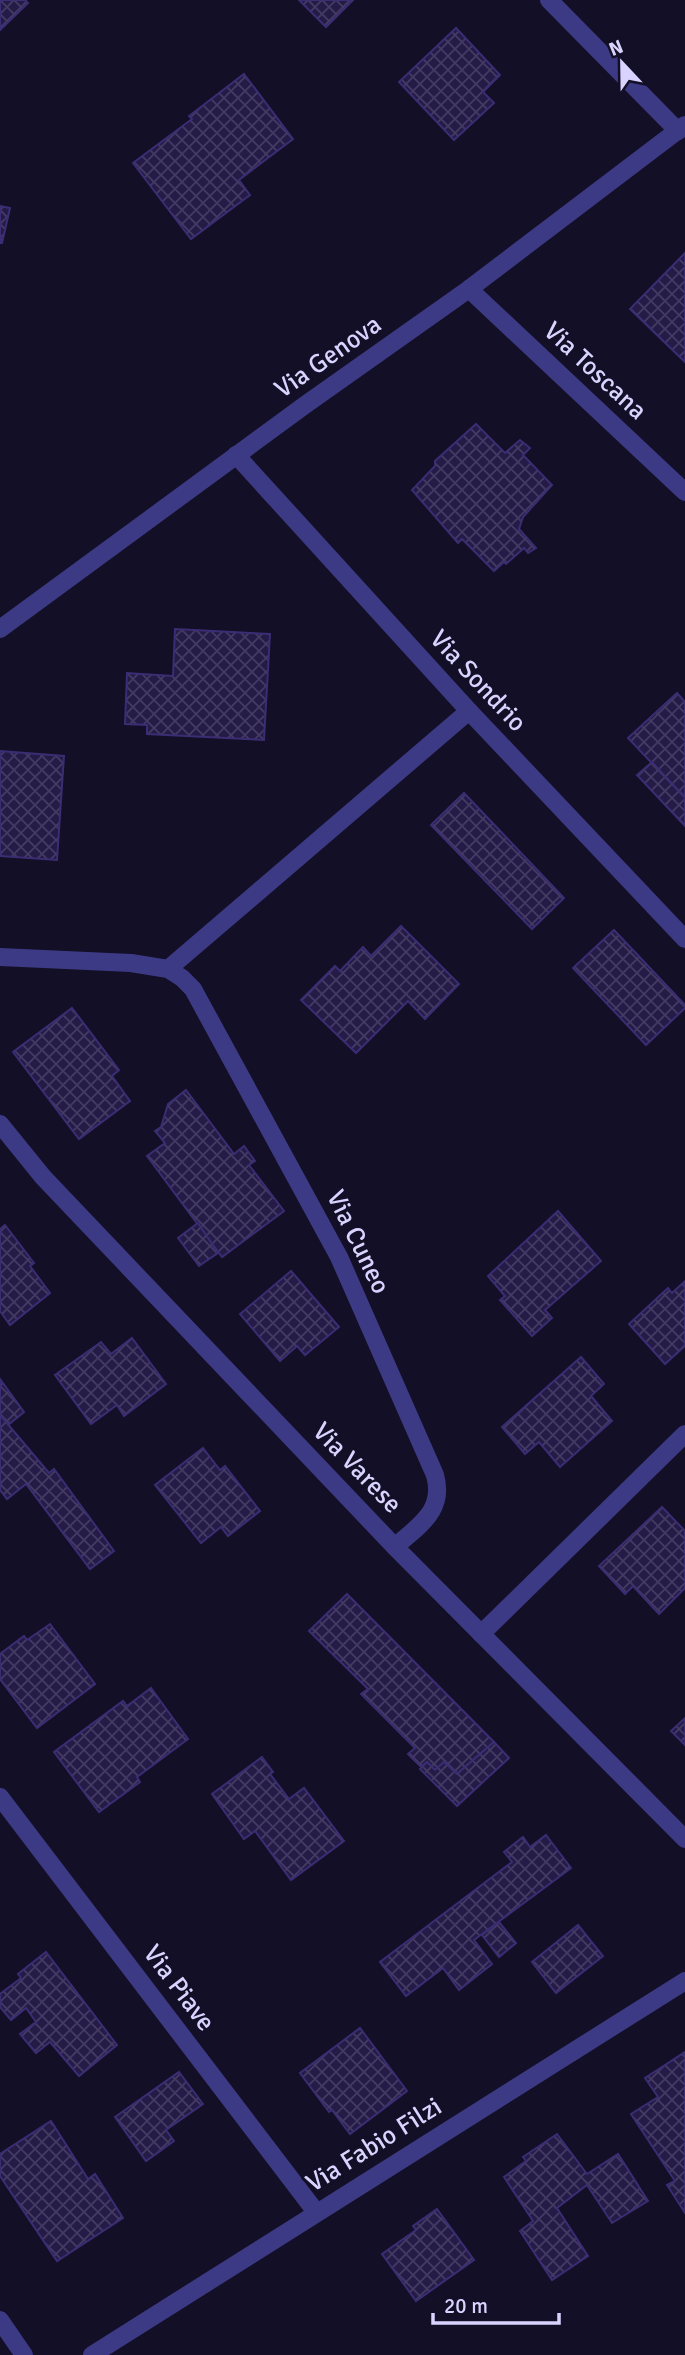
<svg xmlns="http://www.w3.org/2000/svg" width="685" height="2355" font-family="Signika,sans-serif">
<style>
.building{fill:url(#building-cross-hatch);stroke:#3b2d73;stroke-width:2}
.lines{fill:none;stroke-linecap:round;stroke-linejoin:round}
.lane{stroke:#3d3a85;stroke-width:18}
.street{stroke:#3d3a85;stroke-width:18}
.labels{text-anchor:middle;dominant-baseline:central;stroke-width:6;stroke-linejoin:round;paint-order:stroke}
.street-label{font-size:26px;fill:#d9d4ff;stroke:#130f26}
</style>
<defs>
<pattern id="building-cross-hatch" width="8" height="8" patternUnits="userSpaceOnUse" patternTransform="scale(1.75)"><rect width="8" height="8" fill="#241b47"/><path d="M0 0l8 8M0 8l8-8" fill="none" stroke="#433b63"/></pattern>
</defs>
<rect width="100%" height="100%" fill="#130f26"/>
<g class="building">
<path d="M0,0H25L28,3L0,30Z"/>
<path d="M299,0H353L326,27Z"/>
<path d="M456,28L500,75L483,92L494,103L454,140L399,82Z"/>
<path d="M244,74L293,139L239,180L250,195L191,239L133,163L192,119L189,116Z"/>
<path d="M0,206L10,208L2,243H0Z"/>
<path d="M685,253V362L630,309Z"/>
<path d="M476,424L505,453L520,440L530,448L523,455L552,485L523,517L519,529L536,548L528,553L524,548L506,564L504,562L494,571L462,539L458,543L412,490L435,466V461Z"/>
<path d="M175,629L270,634L264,740L147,734V725L125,724L127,673L173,676Z"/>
<path d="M677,693L685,702V798L628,738Z"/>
<path d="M0,751L64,756L57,860L0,856Z"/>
<path d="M652,762L685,798V826L637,775Z"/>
<path d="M464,793L564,898L532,929L431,825Z"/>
<path d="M401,926L459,984L425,1019L408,1001L356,1053L301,1000L335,966L340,971L363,947L371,956Z"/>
<path d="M614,930L685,1005V1008L646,1045L573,968Z"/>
<path d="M72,1008L119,1070L112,1076L130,1101L79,1139L13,1052Z"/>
<path d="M186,1090L234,1154L244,1146L255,1161L249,1165L284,1211L222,1257L147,1156L165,1143L155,1131L161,1127L168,1104Z"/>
<path d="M558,1211L601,1261L545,1310L552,1318L532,1336L500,1300L505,1296L488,1276Z"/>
<path d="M198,1223L218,1253L199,1266L178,1238Z"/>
<path d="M5,1225L34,1263L30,1266L50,1293L10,1325L0,1311V1229Z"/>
<path d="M291,1271L339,1327L305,1355L297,1346L280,1361L240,1314Z"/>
<path d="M685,1281V1346L665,1364L629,1324L668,1288L672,1293Z"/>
<path d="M132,1338L166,1384L124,1416L117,1405L91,1424L55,1375L101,1342L111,1354Z"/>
<path d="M581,1357L604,1384L591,1396L612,1421L560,1467L539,1442L525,1454L502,1427Z"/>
<path d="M0,1379L24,1412L8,1425L0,1415Z"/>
<path d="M0,1415L49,1473L54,1469L114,1551L90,1569L26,1484L7,1499L0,1490Z"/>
<path d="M203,1448L220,1470L225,1466L260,1511L228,1536L221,1527L201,1543L155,1485Z"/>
<path d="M662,1507L685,1531V1588L659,1614L633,1586L625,1594L599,1566Z"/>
<path d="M347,1594L494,1742L457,1774L444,1762L435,1770L427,1762L421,1767L408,1754L415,1748L361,1694L368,1689L309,1631Z"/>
<path d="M50,1624L95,1684L37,1728L0,1679V1654L24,1636L27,1640Z"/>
<path d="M151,1688L188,1739L137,1777L140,1782L99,1812L54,1752L123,1701L127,1706Z"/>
<path d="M685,1718V1745L671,1731Z"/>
<path d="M494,1742L509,1758L457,1806L420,1769L427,1762L435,1770L444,1762L457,1774Z"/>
<path d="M262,1757L273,1772L270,1774L289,1799L304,1788L344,1841L291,1880L255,1831L244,1839L212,1794Z"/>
<path d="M546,1835L571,1868L474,1940L492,1964L459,1990L443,1968L406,1996L380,1962L512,1862L504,1852L523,1837L530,1847Z"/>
<path d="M499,1922L516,1943L499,1957L482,1935Z"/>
<path d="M578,1925L603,1956L556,1993L532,1962Z"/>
<path d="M46,1952L117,2045L79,2076L50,2042L36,2053L20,2034L36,2022L26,2008L11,2020L0,2007V1994L21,1978L18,1974Z"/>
<path d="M360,2028L407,2091L350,2134L332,2110L329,2112L300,2073Z"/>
<path d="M685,2052V2213L667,2185L675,2181L631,2114L658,2097L645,2078Z"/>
<path d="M179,2072L203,2104L166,2130L174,2141L146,2161L115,2117Z"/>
<path d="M51,2121L88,2179L95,2174L123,2218L57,2261L0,2176V2154Z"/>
<path d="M557,2134L587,2174L618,2154L648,2201L612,2223L587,2185L557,2208L588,2256L552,2280L520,2231L533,2221L504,2177L526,2161L523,2157Z"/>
<path d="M437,2209L474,2260L416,2301L382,2254L416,2230L413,2226Z"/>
</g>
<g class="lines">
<path class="lane" d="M481,1634L685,1434"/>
<g class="street">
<path d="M549,0L678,131"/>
<path d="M469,289L685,492"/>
<path d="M236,455L469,711L685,939"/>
<path d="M0,629L305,405L469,289L685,125"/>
<path d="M0,957L131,963L168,969L182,978L193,989L339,1257L435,1475C445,1511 419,1525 395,1547"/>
<path d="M168,969L469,711"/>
<path d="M0,1124L43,1177L395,1547L685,1839"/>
<path d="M0,1797L316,2212"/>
<path d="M0,2320L24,2355"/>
<path d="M92,2355L685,1981"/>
</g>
</g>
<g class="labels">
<g class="street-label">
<text transform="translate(328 357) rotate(-35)">Via Genova</text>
<text transform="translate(595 371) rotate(43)">Via Toscana</text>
<text transform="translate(478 681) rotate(47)">Via Sondrio</text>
<text transform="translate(358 1242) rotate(64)">Via Cuneo</text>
<text transform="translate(357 1468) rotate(46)">Via Varese</text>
<text transform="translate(179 1988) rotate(53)">Via Piave</text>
<text transform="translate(374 2145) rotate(-32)">Via Fabio Filzi</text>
</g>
</g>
<g transform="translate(622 63) rotate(338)" stroke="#130f26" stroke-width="5" paint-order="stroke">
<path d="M0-5L12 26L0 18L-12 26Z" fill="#d9d4ff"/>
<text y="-10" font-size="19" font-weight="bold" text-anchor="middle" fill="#d9d4ff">N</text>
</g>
<path d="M433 2313v10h126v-10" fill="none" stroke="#d9d4ff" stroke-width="3.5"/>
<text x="444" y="2313" font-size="21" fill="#d9d4ff" stroke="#130f26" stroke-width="5" paint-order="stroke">20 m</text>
</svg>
